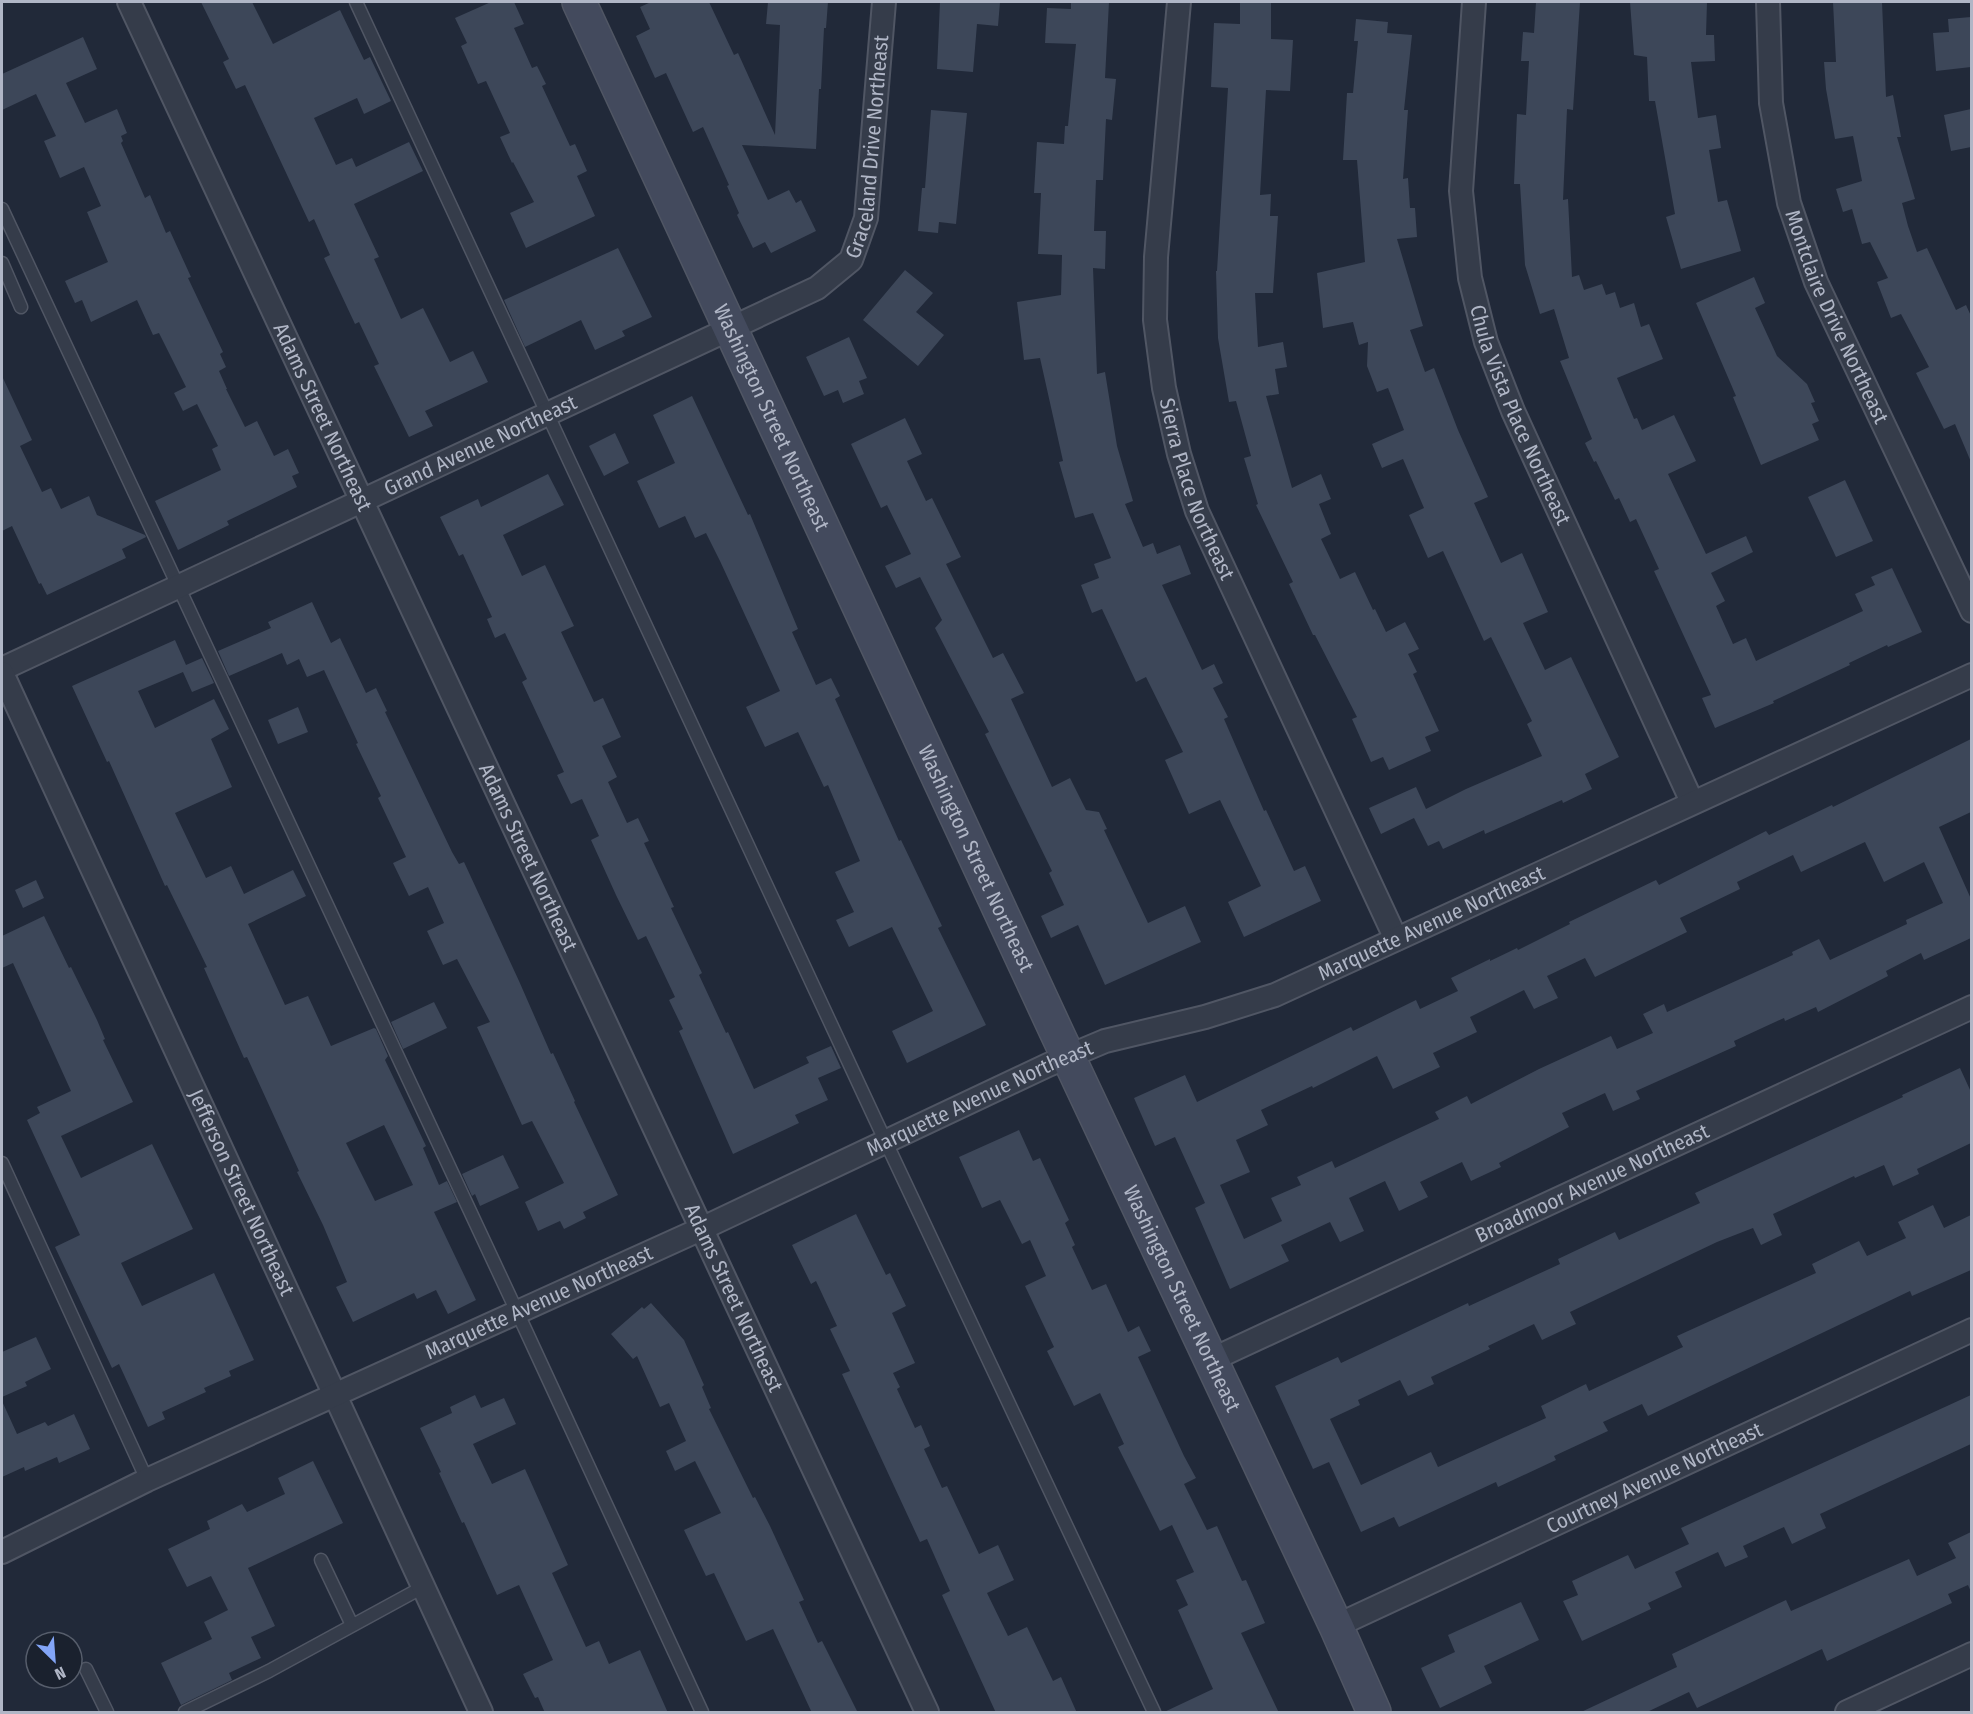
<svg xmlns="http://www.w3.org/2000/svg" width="1973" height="1714" font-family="'Fira Sans Condensed',sans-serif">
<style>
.building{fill:#3d4759;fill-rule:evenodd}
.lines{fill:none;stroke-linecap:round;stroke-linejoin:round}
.lane-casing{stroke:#505664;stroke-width:15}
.street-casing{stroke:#505664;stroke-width:26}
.secondary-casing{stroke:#505664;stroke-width:36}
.lane{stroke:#353c4a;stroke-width:12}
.street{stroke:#353c4a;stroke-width:22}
.secondary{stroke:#434a5d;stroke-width:33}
.labels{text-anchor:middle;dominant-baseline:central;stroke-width:4.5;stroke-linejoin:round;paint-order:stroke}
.street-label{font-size:21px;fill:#b0b6c6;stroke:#1a212e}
</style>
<rect width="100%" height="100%" fill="#212939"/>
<g class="building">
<path d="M201,2H252L273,44L340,10L364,60L370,57L391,101L364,114L357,98L314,118L336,165L352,158L356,167L409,142L423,171L354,204L379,257L374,259L401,319L423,308L450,362L473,351L488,382L425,411L433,426L409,437L374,366L379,364L359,322L355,324L324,258L330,255L314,219L309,222L245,85L236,89L223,62L229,59Z"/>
<path d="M491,2H514L524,24L514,28L532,68L537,66L546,84L542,86L570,146L575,144L587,171L577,176L595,216L526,248L510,213L534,202L513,162L512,163L500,137L510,133L486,81L478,84L461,46L467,43L455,18Z"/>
<path d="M651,2H709L734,55L738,53L775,135L780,25L766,24L768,2H828L826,28H824L821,89H819L816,149L742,145L768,200L789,190L796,203L801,200L816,231L771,253L765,242L753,248L737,215L739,213L727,186L729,185L703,127L693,132L666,73L655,78L636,36L650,29L640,7Z"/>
<path d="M940,2H1000L998,26L977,24L973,72L937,69Z"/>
<path d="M1071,2H1109L1105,78L1116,79L1112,120L1106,119L1103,180H1096L1094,231H1106L1105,269L1093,268L1097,374L1105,372L1117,446L1133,501L1125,504L1143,547L1153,543L1157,554L1180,545L1191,574L1162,585L1202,670L1214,664L1223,683L1213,688L1228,717L1224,719L1264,811L1266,810L1294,871L1305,866L1321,901L1244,937L1228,902L1261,886L1220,800L1189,814L1165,760L1183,752L1146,677L1136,682L1102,609L1092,613L1081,585L1099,578L1094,564L1111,558L1093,513L1075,518L1059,462L1063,461L1040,358L1024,360L1017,302L1061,295L1062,255L1038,254L1041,193H1034L1037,142L1064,144L1065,126H1068L1076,44L1045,43L1047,8L1071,9Z"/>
<path d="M1240,2H1271V39L1293,40L1290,91L1266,90L1260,195L1271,194L1270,216H1278L1273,293H1255L1258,347L1283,342L1287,367L1275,369L1279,394L1266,396L1292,488L1321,474L1331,499L1319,504L1331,534L1321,539L1340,579L1355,572L1373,610L1375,609L1386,632L1405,622L1419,649L1408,654L1417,672L1413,674L1439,731L1425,737L1431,751L1389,770L1383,757L1371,762L1352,719L1357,717L1315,635H1313L1289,584L1293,582L1256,505L1258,504L1244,458L1251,456L1236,401L1229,402L1218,338L1216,271H1217L1228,88L1211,87L1214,23L1240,24Z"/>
<path d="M1536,2H1580L1573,110L1567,109L1563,200L1568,199L1572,277L1579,275L1584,290L1602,284L1606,295L1615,292L1620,308L1634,303L1641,327L1649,324L1663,359L1617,378L1634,419L1637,418L1642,430L1674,415L1696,461L1668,474L1706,554L1746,536L1753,552L1711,573L1725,601L1716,606L1733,644L1746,638L1756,661L1863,611L1855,594L1875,585L1871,577L1892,568L1922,632L1888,647L1887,645L1849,663L1850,665L1773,701L1774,703L1715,728L1702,698L1711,695L1654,571L1659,569L1636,519L1630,522L1619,498L1615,500L1596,461L1594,462L1585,443L1592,439L1560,361L1569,358L1554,309L1540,314L1525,265L1520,184H1514L1517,114L1526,115L1529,61H1521L1523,32L1534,33Z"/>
<path d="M1630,2H1707L1706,35H1714L1715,61L1691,62L1698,118L1716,115L1721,148L1709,150L1718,202L1727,200L1741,251L1681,269L1666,217L1675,214L1655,101H1649L1647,57L1634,55Z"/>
<path d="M1833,2H1882L1886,97L1893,95L1901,137H1897L1915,199L1902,203L1908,226L1917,252L1927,248L1956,310L1966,305L1971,316V462L1955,424L1944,429L1916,373L1929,367L1901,314L1891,318L1877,282L1888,278L1870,242L1862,244L1852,209L1843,212L1836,189L1862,181L1853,136L1835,139L1826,89L1824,62H1836Z"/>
<path d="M1971,17V67L1936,71L1933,33L1949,32L1948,19Z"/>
<path d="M1356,19L1388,22L1387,33L1412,35L1404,110H1408L1403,179L1408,178L1410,208H1415L1417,237L1397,239L1423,326L1410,330L1425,372L1434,368L1458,430L1488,497L1474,503L1501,563L1522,553L1548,612L1523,623L1545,670L1571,657L1619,757L1585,774L1592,789L1563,803L1562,800L1485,834L1484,830L1443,849L1439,841L1428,846L1414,818L1381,834L1369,808L1416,787L1426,809L1466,789L1542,756L1527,724L1532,721L1491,637L1484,641L1443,551L1428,558L1409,515L1424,508L1403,459L1382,468L1372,444L1404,430L1388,388L1377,392L1367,366L1368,342L1359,345L1353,322L1323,328L1317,273L1365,262L1357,160H1343L1347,93H1353L1358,41H1354Z"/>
<path d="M83,37L97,69L66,83L85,123L117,109L127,133L121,136L123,141L121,143L145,198L150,195L166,233L170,231L191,277L188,278L223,352L220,354L226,367L219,371L227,389H226L245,427L257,421L274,456L288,449L299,473L292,476L297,487L227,521L229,525L178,550L155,501L221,470L212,449L218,446L197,404L183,411L174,393L186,387L159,333L153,335L137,300L91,322L82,300L75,303L65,281L108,262L87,212L101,206L84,167L60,178L44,141L56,136L36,94L2,110V74Z"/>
<path d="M1971,109V147L1951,151L1944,115Z"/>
<path d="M931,110L967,113L956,224L939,222L938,233L918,231L922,188H925Z"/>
<path d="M618,248L652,317L622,331L625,336L595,350L581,320L525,347L504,300Z"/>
<path d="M905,270L933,293L916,312L944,335L918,366L863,320Z"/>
<path d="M1754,277L1765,303L1755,308L1777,356L1807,384L1815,402L1811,403L1819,421L1812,424L1819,440L1761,465L1733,397L1736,396L1696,303Z"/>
<path d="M849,337L867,378L859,381L864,394L843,403L838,390L824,396L806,357Z"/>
<path d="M2,376L32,440L20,446L42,492L51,488L61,509L89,496L97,515L145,535L146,537L122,549L126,558L47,595L41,583L39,584L12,526L2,531Z"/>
<path d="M692,396L748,515L750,514L798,629L792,632L816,685L831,678L840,696L835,699L899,841L901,840L942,926L938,928L986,1025L907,1063L892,1031L933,1011L892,927L849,947L836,920L854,912L835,872L860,861L828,785L824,787L798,732L765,747L746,707L780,691L720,561L706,533L695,538L685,516L659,528L637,481L675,463L653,415Z"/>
<path d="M905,418L922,454L907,461L926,501L932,498L961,557L946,564L993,658L1003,653L1024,693L1011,699L1052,787L1070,778L1086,810L1099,812L1107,829L1104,830L1148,923L1185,906L1201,942L1105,985L1078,925L1051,938L1041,916L1064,905L1049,873L1052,871L985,734L989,732L935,628L942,620L920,577L896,588L885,566L911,554L887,505L881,508L851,444Z"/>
<path d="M615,433L629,463L604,476L589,446Z"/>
<path d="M548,474L564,505L503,535L522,576L545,565L574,626L561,632L594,702L603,698L621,737L602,746L617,777L608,782L627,823L638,818L649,841L644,843L674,907L671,908L702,973L699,975L726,1033L728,1032L754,1089L809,1063L806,1057L831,1046L841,1068L818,1078L828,1100L795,1115L799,1123L733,1154L679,1031L683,1029L669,1000L675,997L646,936L638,940L616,895L591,840L599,836L582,799L571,804L557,775L564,772L522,682L527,679L505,633L495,638L487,619L492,617L463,554L459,556L440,517L478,499L481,507Z"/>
<path d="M1845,480L1873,541L1836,557L1808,497Z"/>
<path d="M312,602L331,643L340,638L366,693L376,688L387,711L385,712L452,852L459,864L464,862L519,981L551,1054L553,1053L575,1101L574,1102L618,1195L583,1212L586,1218L564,1229L560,1221L538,1231L525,1202L564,1183L532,1121L522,1125L477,1027L490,1022L457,959L443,965L427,931L444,923L428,887L409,896L393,863L406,857L378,798L381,796L356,744L358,743L324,670L307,677L299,659L287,665L282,653L229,676L218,651L271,628L268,622Z"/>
<path d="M175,640L186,665L202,658L214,683L192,692L183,672L138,691L155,728L214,699L229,729L211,739L232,787L175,813L206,878L231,866L244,894L293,870L306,896L248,924L285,1005L308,996L331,1046L374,1028L376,1029L388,1056L385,1060L426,1146L423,1148L439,1185L447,1181L457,1202L434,1212L476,1300L448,1314L436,1290L417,1299L414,1293L353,1322L336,1287L347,1282L323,1225L297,1172L299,1171L247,1057L244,1058L204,968L207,967L167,885L165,886L109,761L107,762L72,686ZM384,1125L413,1185L375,1201L346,1143Z"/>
<path d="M298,707L308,732L278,744L268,720Z"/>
<path d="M1971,739V812L1939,827L1971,899V938L1924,960L1921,953L1886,971L1888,976L1818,1012L1816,1007L1785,1021L1784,1018L1734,1041L1736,1046L1636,1091L1640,1099L1613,1111L1605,1093L1562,1113L1569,1127L1499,1163L1501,1167L1471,1181L1462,1162L1420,1182L1428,1197L1399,1211L1385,1181L1349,1198L1364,1231L1340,1242L1330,1222L1281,1245L1289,1261L1230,1289L1195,1208L1205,1203L1175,1137L1155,1146L1134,1098L1185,1075L1197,1102L1351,1027L1353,1031L1416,1000L1420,1009L1458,991L1451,978L1490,959V961L1517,948L1518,950L1570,924L1569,922L1656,880L1659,885L1766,831L1769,835L1832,805L1833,807ZM1865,842L1884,882L1924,862L1943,903L1906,920L1907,924L1830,960L1819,939L1792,952L1793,955L1667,1012L1664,1004L1643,1014L1653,1033L1617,1049L1611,1036L1539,1069L1471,1104L1467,1096L1435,1112L1439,1119L1335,1168L1332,1161L1297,1177L1301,1185L1271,1198L1282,1221L1244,1239L1220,1185L1250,1172L1236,1140L1268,1125L1261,1110L1312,1086L1313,1088L1377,1056L1393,1089L1440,1067L1433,1053L1477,1032L1470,1017L1524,990L1534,1009L1558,998L1547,976L1585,958L1595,977L1687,932L1680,918L1740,889L1737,882L1793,855L1801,872Z"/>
<path d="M36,880L44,898L23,908L15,890Z"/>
<path d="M44,916L69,968L71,967L97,1020L105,1039L103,1040L133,1102L61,1136L81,1178L152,1144L193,1229L121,1263L142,1306L214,1273L254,1360L229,1371L231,1376L204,1388L206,1392L162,1412L165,1419L148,1427L119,1364L112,1368L55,1247L80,1235L27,1120L40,1113L37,1107L71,1091L13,963L2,968V936Z"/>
<path d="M434,1002L447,1028L403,1049L391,1022Z"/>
<path d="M1960,1068L1971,1092V1143L1917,1169L1919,1174L1893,1186L1884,1165L1855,1178L1854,1176L1773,1214L1782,1235L1761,1245L1753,1228L1717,1242L1570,1312L1576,1324L1542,1340L1534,1324L1488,1346L1490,1349L1431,1377L1434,1384L1408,1396L1400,1380L1358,1400L1360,1405L1330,1419L1361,1485L1431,1452L1438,1467L1546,1418L1541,1406L1586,1384L1589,1391L1683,1347L1677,1336L1816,1273L1812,1264L1859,1241L1867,1256L1906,1238L1898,1222L1933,1205L1944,1228L1971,1215V1270L1912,1296L1910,1291L1648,1416L1642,1404L1603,1422L1608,1431L1554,1456L1556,1460L1498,1487L1496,1482L1399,1527L1394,1517L1361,1532L1329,1462L1313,1469L1275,1386L1338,1357L1341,1363L1468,1303L1469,1306L1560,1264L1558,1259L1615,1232L1619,1240L1700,1203L1695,1193L1903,1097L1902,1095Z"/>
<path d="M1019,1130L1033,1161L1040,1158L1069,1220L1065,1223L1075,1245L1072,1247L1092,1290L1106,1284L1128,1332L1139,1326L1151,1351L1138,1357L1184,1456L1196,1478L1184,1484L1207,1530L1217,1526L1242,1581L1246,1580L1265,1623L1241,1633L1279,1713H1162L1213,1689L1178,1610L1188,1605L1176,1580L1194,1572L1172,1525L1160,1531L1118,1447L1124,1444L1100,1393L1074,1406L1047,1351L1054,1347L1025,1286L1046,1276L1030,1240L1022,1244L1000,1200L982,1208L959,1157Z"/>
<path d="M503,1155L519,1188L480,1206L475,1194L472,1196L462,1174Z"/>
<path d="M856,1214L886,1275L890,1273L906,1306L892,1313L915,1363L893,1373L900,1387L897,1389L915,1428L921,1425L930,1446L924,1449L942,1488L947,1486L979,1554L998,1545L1014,1580L987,1593L1008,1636L1027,1627L1053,1681L1061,1677L1077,1713H996L942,1595L950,1591L927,1539L920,1542L842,1374L850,1371L830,1329L837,1326L816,1281L811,1284L792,1245Z"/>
<path d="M651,1303L684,1340L704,1385L702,1387L711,1408L709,1409L753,1498L755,1497L770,1526L804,1600L799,1602L818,1643L822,1641L858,1713H812L773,1629L746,1641L714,1573L706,1576L684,1530L721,1513L695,1461L675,1471L666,1451L686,1441L669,1403L660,1407L637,1356L633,1359L611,1334L642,1307L644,1309Z"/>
<path d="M36,1337L51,1369L25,1382L27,1386L2,1397V1352Z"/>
<path d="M475,1395L481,1408L504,1398L516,1424L473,1444L492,1484L525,1469L568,1565L552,1573L586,1647L599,1641L609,1664L640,1650L668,1713H545L538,1697L535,1698L523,1674L553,1660L519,1585L497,1595L464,1522L462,1523L439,1473L441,1472L420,1428L452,1413L450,1407Z"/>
<path d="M1971,1395V1444L1820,1514L1826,1528L1792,1544L1784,1527L1743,1546L1748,1557L1725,1567L1718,1552L1675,1572L1682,1587L1648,1603L1651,1609L1582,1641L1563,1601L1578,1595L1572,1581L1628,1555L1635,1569L1689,1544L1681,1528Z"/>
<path d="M2,1401L17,1434L45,1422L48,1426L74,1414L90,1449L59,1463L57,1457L25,1471L24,1467L2,1477Z"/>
<path d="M313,1461L343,1523L248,1568L275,1626L251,1637L261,1658L229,1673L232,1680L181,1705L161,1663L212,1639L204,1622L228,1610L211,1576L187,1587L168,1549L210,1529L207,1521L242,1504L247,1512L285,1494L278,1478Z"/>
<path d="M1971,1532V1592L1968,1585L1948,1594L1952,1603L1827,1661L1822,1649L1697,1708L1689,1692L1645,1713H1579L1677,1667L1672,1654L1786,1600L1791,1611L1909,1559L1917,1576L1956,1558L1948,1543Z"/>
<path d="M1521,1602L1539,1640L1484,1666L1492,1683L1440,1708L1421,1668L1455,1652L1448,1635Z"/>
</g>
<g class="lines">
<defs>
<g id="lane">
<path d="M356,2L876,1121L1154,1712"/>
<path d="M2,209L526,1331L702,1712"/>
<path d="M2,263L21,307"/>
<path d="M2,1163L147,1480"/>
<path d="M321,1560L352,1625"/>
<path d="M86,1669L107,1712"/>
<path d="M185,1712L269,1671L423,1587"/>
</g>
<g id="street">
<path id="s1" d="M129,2L927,1712"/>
<path id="s2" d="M1179,2L1156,257L1155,320L1164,388L1179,454L1197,511L1396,939"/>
<path id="s3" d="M1474,2L1461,191L1470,278L1486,342L1513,411L1692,802"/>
<path id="s4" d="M1768,2L1771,103L1789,203L1816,282L1972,611"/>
<path id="s5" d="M2,669L817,288L851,260L866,218L884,2"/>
<path id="s6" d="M2,673L481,1712"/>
<path id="s7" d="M1211,1360L1972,1007"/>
<path id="s8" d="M2,1552L147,1480L701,1229L1048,1065L1105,1041L1205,1017L1275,995L1972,675"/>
<path id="s9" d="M1336,1626L1972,1330"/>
<path d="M1847,1712L1972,1654"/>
</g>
<g id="secondary">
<path id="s10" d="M579,2L1056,1031L1336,1626L1374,1712"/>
</g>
</defs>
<use href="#lane" class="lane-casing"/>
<use href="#street" class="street-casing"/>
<use href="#secondary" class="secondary-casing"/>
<use href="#lane" class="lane"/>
<use href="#street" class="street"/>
<use href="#secondary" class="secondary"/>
</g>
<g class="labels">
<g class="street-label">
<text stroke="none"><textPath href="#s5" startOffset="1059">Graceland Drive Northeast</textPath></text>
<text stroke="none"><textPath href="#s4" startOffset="326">Montclaire Drive Northeast</textPath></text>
<text stroke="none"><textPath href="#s3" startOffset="423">Chula Vista Place Northeast</textPath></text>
<text stroke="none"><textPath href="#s1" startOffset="458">Adams Street Northeast</textPath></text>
<text stroke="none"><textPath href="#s10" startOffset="458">Washington Street Northeast</textPath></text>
<text stroke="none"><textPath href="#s5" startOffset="528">Grand Avenue Northeast</textPath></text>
<text stroke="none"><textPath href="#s2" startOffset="494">Sierra Place Northeast</textPath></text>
<text stroke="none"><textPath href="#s1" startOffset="944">Adams Street Northeast</textPath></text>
<text stroke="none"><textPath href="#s10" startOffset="944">Washington Street Northeast</textPath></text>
<text stroke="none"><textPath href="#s8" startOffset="1564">Marquette Avenue Northeast</textPath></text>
<text stroke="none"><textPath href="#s8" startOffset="1078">Marquette Avenue Northeast</textPath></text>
<text stroke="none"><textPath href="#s7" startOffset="420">Broadmoor Avenue Northeast</textPath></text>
<text stroke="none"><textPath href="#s6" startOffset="572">Jefferson Street Northeast</textPath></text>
<text stroke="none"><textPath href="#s1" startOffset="1430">Adams Street Northeast</textPath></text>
<text stroke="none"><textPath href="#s10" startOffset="1430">Washington Street Northeast</textPath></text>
<text stroke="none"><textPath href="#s8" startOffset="592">Marquette Avenue Northeast</textPath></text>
<text stroke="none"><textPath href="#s9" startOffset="351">Courtney Avenue Northeast</textPath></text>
</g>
</g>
<rect width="1973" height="1714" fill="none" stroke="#b0b6c6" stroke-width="6"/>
<g transform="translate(54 1660) rotate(155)"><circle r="28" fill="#1a212e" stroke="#565d6b" stroke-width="1.5"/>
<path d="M0-4.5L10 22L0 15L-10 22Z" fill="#83a5f7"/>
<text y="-9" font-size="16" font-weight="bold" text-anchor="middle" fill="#b0b6c6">N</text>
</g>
</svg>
